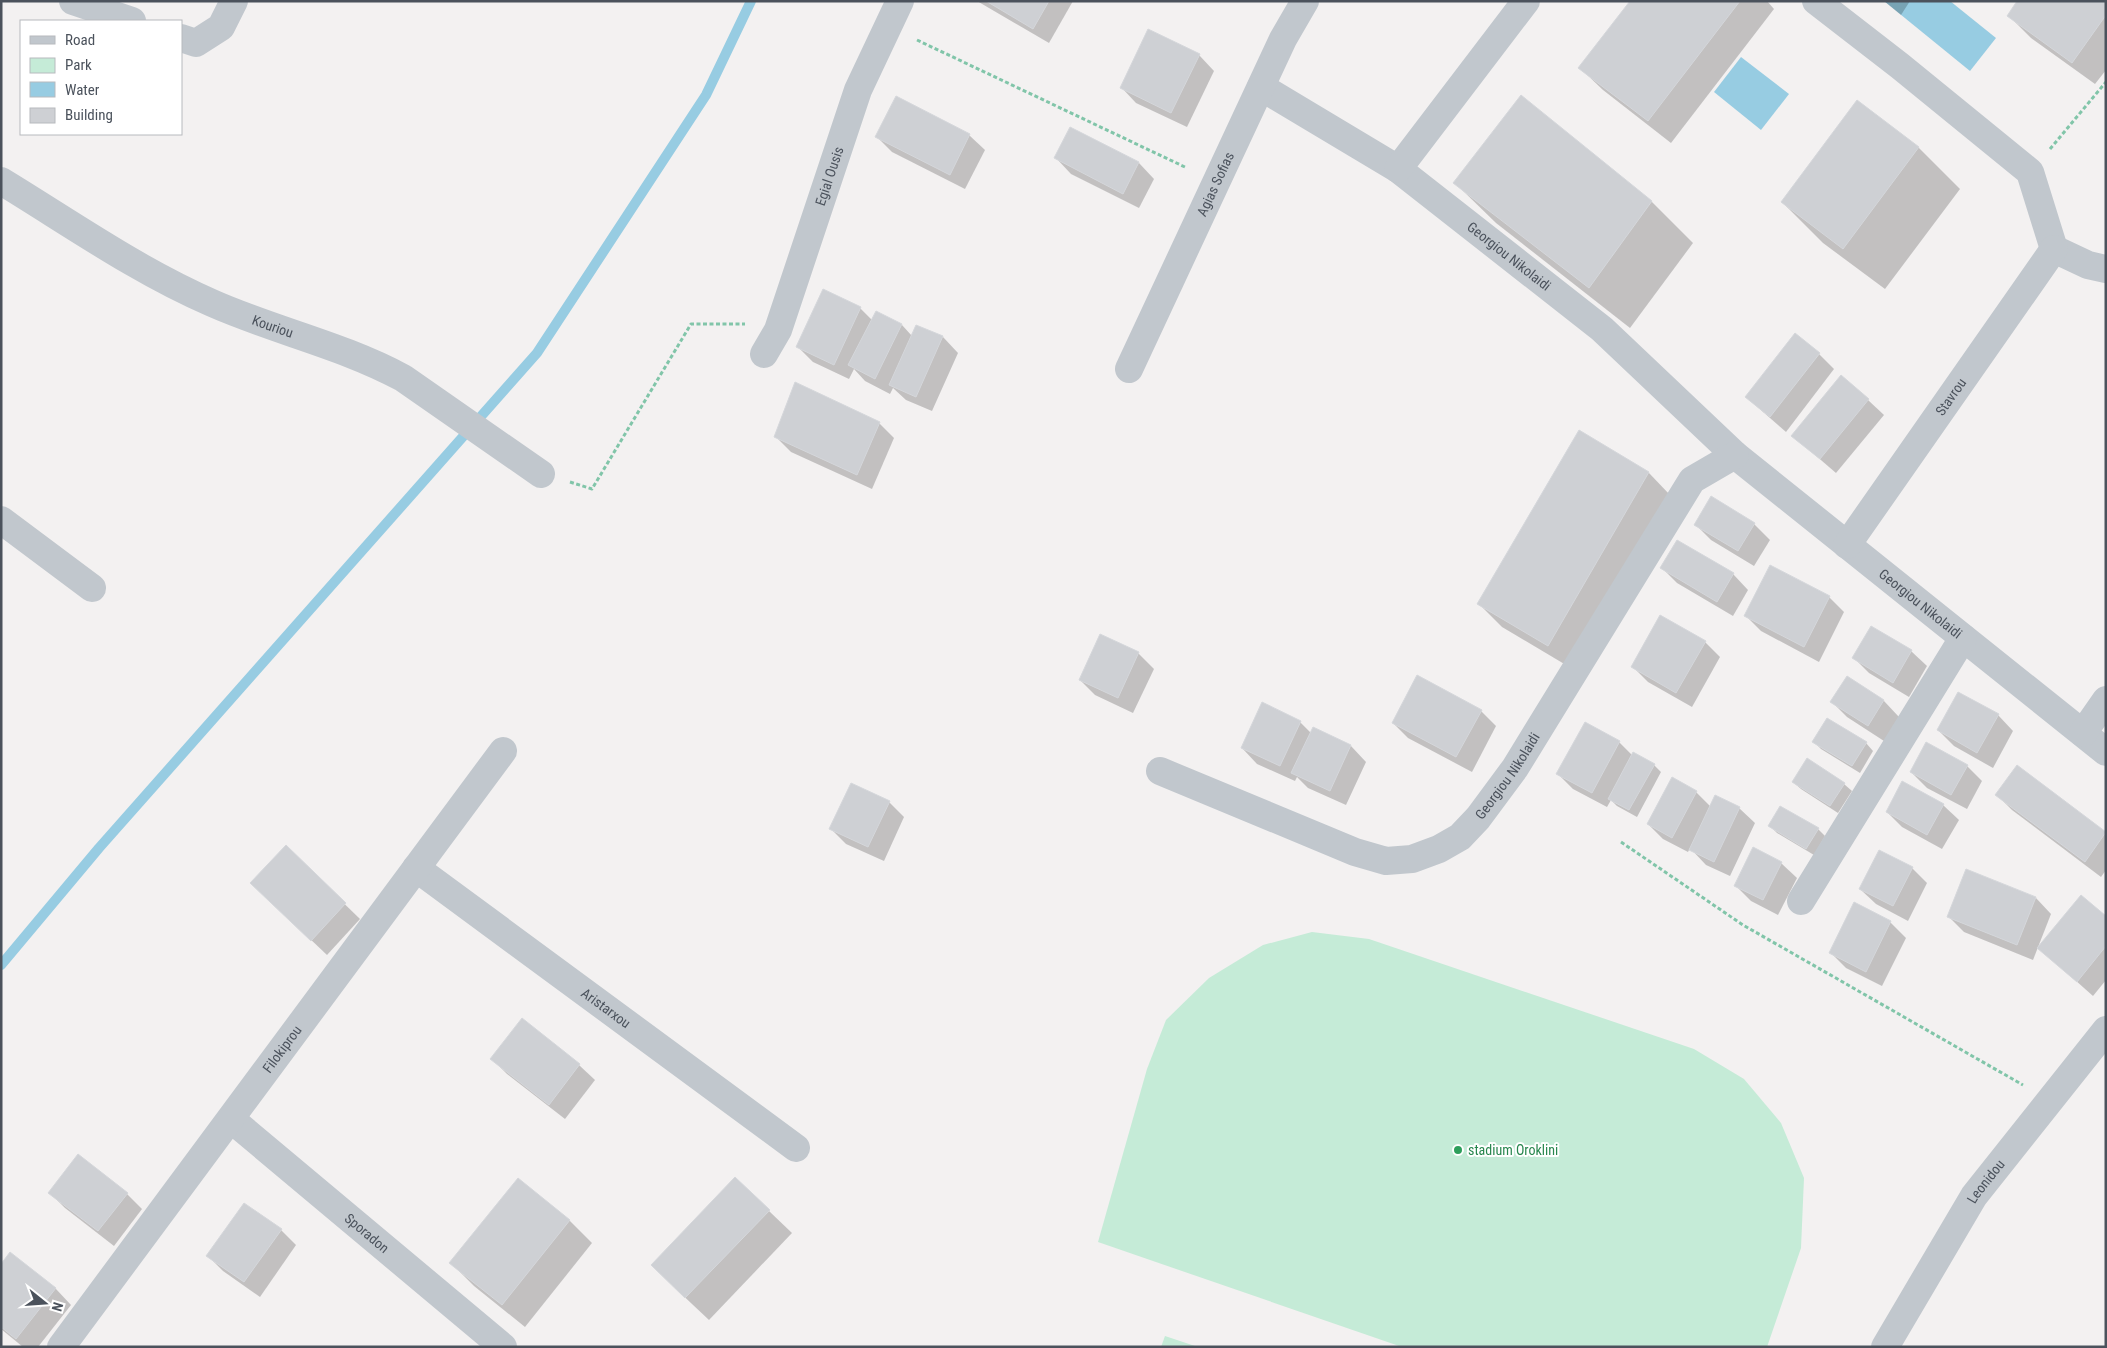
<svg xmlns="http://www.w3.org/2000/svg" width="2107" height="1348" font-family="'Roboto Condensed',sans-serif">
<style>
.green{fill:#c5ebd7}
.water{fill:#97cce2}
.shadow{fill:#0003}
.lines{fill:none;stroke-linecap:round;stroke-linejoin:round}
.stream{stroke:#97cce2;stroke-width:10}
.building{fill:#ced0d4;stroke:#d5d7db}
.path{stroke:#81c5a9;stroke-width:3;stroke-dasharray:4 2.5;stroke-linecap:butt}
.minor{stroke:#c1c7cd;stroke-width:28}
.leisure-dot{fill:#2e9e5b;stroke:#fff;stroke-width:2}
.labels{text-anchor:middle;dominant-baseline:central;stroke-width:4;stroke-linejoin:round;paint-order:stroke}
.street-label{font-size:14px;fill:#4b525c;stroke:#fff}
.leisure-label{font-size:14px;fill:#27864d;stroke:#fff;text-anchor:start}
</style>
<rect width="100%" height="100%" fill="#f3f1f1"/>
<g class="green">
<path d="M1312,932L1369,939L1694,1049L1744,1079L1781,1123L1804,1178L1801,1248L1767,1347H1402L1098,1242L1147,1069L1166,1020L1209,978L1263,945Z"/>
<path d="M1165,1336L1198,1347H1161Z"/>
</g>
<g class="water">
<path d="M1884,1H1950L1996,38L1970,71Z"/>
<path d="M1741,57L1789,94L1761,130L1714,92Z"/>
</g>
<g class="shadow">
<path d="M977,1H1073L1049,43Z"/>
<path d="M1631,1H1767L1774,9L1671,143L1603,90L1580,68Z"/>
<path d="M1884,1H1910L1901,15Z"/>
<path d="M2106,1V70L2095,84L2031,38L2009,16Z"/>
<path d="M1199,55L1214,71L1187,127L1136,103L1121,87Z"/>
<path d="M1521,97L1652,202L1693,243L1630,328L1496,223L1455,183Z"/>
<path d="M1857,102L1919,148L1960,189L1885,289L1823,243L1782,202Z"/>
<path d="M1070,128L1139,163L1154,179L1139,208L1071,174L1056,158Z"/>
<path d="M969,135L985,150L965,189L892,152L877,137Z"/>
<path d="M860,308L872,320L902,325L912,336L917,326L943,337L958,353L932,411L906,400L893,388L890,394L865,381L854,369L849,379L813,362L798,347Z"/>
<path d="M1819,354L1834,369L1786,432L1746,397Z"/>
<path d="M1868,400L1884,415L1836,473L1793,436Z"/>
<path d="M879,423L894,438L872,489L791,452L775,436Z"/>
<path d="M1579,432L1649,473L1671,496L1571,668L1502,627L1479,604Z"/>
<path d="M1711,498L1754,524L1770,540L1754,566L1711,540L1695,524Z"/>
<path d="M1662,568L1733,574L1748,590L1733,616L1677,583Z"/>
<path d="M1829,597L1844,612L1819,662L1761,631L1746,616Z"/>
<path d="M1705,642L1720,657L1692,707L1648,682L1633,667Z"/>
<path d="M1911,651L1927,666L1909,697L1869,673L1854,658Z"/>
<path d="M1138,653L1154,669L1133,713L1095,695L1080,680Z"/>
<path d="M1847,678L1884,701L1899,717L1884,741L1847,717L1832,702Z"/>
<path d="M1481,711L1496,726L1472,772L1408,738L1393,723Z"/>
<path d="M1998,715L2013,731L1993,768L1954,746L1938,730Z"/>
<path d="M1300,722L1311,733L1314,729L1351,746L1366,762L1346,805L1308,788L1297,777L1295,781L1257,764L1242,748Z"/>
<path d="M1619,742L1633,756L1654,765L1661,772L1637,817L1617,806L1611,800L1607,807L1573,789L1558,774Z"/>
<path d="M1814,742L1866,743L1873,751L1860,773L1821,749Z"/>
<path d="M1967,766L1982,781L1967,809L1927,788L1911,772Z"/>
<path d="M2017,767L2106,833V870L2101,877L2012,810L1997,795Z"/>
<path d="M1793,782L1844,784L1852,791L1838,813L1801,789Z"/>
<path d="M1696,792L1711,807L1739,808L1755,823L1730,876L1706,865L1690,848L1688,852L1663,839L1648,824Z"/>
<path d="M889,802L904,817L884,861L846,844L831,829Z"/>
<path d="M1943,805L1959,820L1942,849L1902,827L1887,812Z"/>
<path d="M1770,826L1818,829L1825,836L1814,855L1777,833Z"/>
<path d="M286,847L360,919L327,955L267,898Z"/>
<path d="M1781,863L1797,878L1778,915L1751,901L1735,885Z"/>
<path d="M1912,868L1927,883L1908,921L1876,904L1860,889Z"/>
<path d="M1967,871L2036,898L2051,914L2033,960L1964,932L1948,916Z"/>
<path d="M1855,904L1890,922L1906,938L1882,986L1846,968L1831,953Z"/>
<path d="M2106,918V980L2093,996L2039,948Z"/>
<path d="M523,1020L579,1065L595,1080L565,1119L507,1074L492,1059Z"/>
<path d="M518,1179L570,1221L592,1243L525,1327L474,1286L451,1263Z"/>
<path d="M50,1193L127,1194L142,1209L114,1246L65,1208Z"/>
<path d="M769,1211L792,1233L709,1320L675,1288Z"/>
<path d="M281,1230L296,1245L260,1297L223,1271L208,1256Z"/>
<path d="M10,1254L56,1289L71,1305L38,1347H23L1,1329V1266Z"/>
</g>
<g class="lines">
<path class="stream" d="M1,965L99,848L537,353L706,95L751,1"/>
</g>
<g class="building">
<path d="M986,1H1049L1033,29Z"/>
<path d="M1630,1H1740L1648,121L1578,68Z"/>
<path d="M2017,1H2106V15L2072,63L2007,16Z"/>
<path d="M1148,29L1200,54L1171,113L1120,88Z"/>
<path d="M1521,95L1652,201L1589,288L1453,183Z"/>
<path d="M896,96L970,134L950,175L875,137Z"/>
<path d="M1857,100L1919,147L1843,249L1781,202Z"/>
<path d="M1070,127L1139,162L1123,194L1054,158Z"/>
<path d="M823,289L861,307L834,365L796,347Z"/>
<path d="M876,311L902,324L875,379L848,365Z"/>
<path d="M916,325L943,336L916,397L889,385Z"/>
<path d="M1795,333L1820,353L1770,417L1745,397Z"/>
<path d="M1841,375L1869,399L1820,459L1791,436Z"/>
<path d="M795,382L880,422L857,475L774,437Z"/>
<path d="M1579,430L1649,472L1548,646L1477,604Z"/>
<path d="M1711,496L1755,523L1738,551L1694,525Z"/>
<path d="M1677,540L1734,573L1717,602L1660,568Z"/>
<path d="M1770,565L1830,596L1804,647L1744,616Z"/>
<path d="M1660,615L1706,641L1676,693L1631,667Z"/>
<path d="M1871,626L1912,650L1893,683L1852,658Z"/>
<path d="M1100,634L1139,652L1118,698L1079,680Z"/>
<path d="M1417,675L1482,710L1456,757L1392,723Z"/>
<path d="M1847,676L1884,700L1868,726L1830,702Z"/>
<path d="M1958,692L1999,714L1977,753L1937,730Z"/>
<path d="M1262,702L1301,721L1280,766L1241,748Z"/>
<path d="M1827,718L1867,742L1852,766L1812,742Z"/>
<path d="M1585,722L1620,741L1592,793L1556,774Z"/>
<path d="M1313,727L1351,745L1330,791L1291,773Z"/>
<path d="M1926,742L1968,765L1951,795L1910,772Z"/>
<path d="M1633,752L1655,764L1629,810L1608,799Z"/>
<path d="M1807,758L1845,783L1830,806L1792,782Z"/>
<path d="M2017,765L2106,832L2085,862L1995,795Z"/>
<path d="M1672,777L1697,791L1672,838L1647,824Z"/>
<path d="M1902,781L1944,804L1927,835L1886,812Z"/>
<path d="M851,783L890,801L868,847L829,829Z"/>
<path d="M1715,795L1740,807L1714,862L1689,850Z"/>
<path d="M1780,806L1819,828L1806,849L1768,826Z"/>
<path d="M286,845L346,903L311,941L250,883Z"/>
<path d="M1753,847L1782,862L1763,900L1734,886Z"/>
<path d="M1879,850L1913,867L1893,906L1859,889Z"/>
<path d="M1966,869L2036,897L2017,945L1947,917Z"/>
<path d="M2081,895L2106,916V946L2077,982L2037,948Z"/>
<path d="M1854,902L1891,921L1866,972L1829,953Z"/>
<path d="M522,1018L580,1064L549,1105L490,1059Z"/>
<path d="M78,1154L128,1193L98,1231L48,1193Z"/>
<path d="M735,1177L770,1210L685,1298L651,1265Z"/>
<path d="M518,1178L570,1220L502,1305L449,1263Z"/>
<path d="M244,1203L282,1229L244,1282L206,1256Z"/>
<path d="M10,1252L56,1288L16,1339L1,1327V1264Z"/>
</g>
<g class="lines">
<g class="path">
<path d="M917,40L1187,168"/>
<path d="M2050,149L2106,82"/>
<path d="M570,482L592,489L691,324H745"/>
<path d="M1621,842L1743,925L2023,1085"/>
</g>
<g class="minor">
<path d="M73,1L132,21"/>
<path d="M1816,1L1900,66L2030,172L2054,249"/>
<path d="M181,38L196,43L221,27L234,1"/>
<path id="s1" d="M1261,87L1398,169L1602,329L1735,455L2106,752"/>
<path d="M1398,169L1526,1"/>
<path id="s2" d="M1,181C70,223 138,271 212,303C275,331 342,345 403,378L541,474"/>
<path d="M2054,249L2088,265L2106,269"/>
<path id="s3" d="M764,354L778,330L858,90L900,1"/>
<path id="s4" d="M1129,369L1283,39L1305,1"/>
<path d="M1,520L92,588"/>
<path id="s5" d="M1847,545L2054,249"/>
<path d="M2083,733L2106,700"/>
<path id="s6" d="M1160,771L1355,852L1386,861L1412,859L1439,849L1460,837L1478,818L1515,768L1692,480L1735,455"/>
<path id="s7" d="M416,868L796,1148"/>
<path d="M1801,901L1963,638"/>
<path id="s8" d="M232,1120L503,1347"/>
<path id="s9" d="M61,1347L503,751"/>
<path id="s10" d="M1885,1347L1974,1196L2106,1030"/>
</g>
</g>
<circle class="leisure-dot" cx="1458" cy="1150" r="5"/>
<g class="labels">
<g class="street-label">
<text stroke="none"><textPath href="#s3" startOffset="190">Egial Ousis</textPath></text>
<text stroke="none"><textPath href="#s4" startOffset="204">Agias Sofias</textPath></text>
<text stroke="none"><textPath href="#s1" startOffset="301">Georgiou Nikolaidi</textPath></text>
<text stroke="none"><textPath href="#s2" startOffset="309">Kouriou</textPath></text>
<text stroke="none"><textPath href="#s5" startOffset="181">Stavrou</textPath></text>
<text stroke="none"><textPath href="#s1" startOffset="840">Georgiou Nikolaidi</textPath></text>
<text stroke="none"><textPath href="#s6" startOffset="400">Georgiou Nikolaidi</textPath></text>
<text stroke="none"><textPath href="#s7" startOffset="236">Aristarxou</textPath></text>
<text stroke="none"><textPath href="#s9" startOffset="371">Filokiprou</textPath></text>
<text stroke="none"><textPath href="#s10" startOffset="194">Leonidou</textPath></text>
<text stroke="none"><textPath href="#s8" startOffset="176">Sporadon</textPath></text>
</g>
<g class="leisure-label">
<text x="1468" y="1150">stadium Oroklini</text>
</g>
</g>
<rect width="2107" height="1348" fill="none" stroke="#4b525c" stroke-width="5"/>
<rect x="20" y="20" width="162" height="115" fill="#ffffff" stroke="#b7babe"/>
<rect x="30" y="36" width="25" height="8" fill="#c1c7cd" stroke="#b7babe"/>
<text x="65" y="45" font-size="15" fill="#4b525c">Road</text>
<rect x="30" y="58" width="25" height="15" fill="#c5ebd7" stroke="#b7babe"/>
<text x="65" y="70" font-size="15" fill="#4b525c">Park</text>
<rect x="30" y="82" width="25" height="15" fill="#97cce2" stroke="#b7babe"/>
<text x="65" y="95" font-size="15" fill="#4b525c">Water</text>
<rect x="30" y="108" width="25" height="15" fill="#ced0d4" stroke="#b7babe"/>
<text x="65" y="120" font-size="15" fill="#4b525c">Building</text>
<g transform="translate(45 1303) rotate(107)" stroke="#ffffff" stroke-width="4" paint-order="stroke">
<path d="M0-4L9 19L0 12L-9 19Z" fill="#4b525c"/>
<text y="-8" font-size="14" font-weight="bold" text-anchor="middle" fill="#4b525c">N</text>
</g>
</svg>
